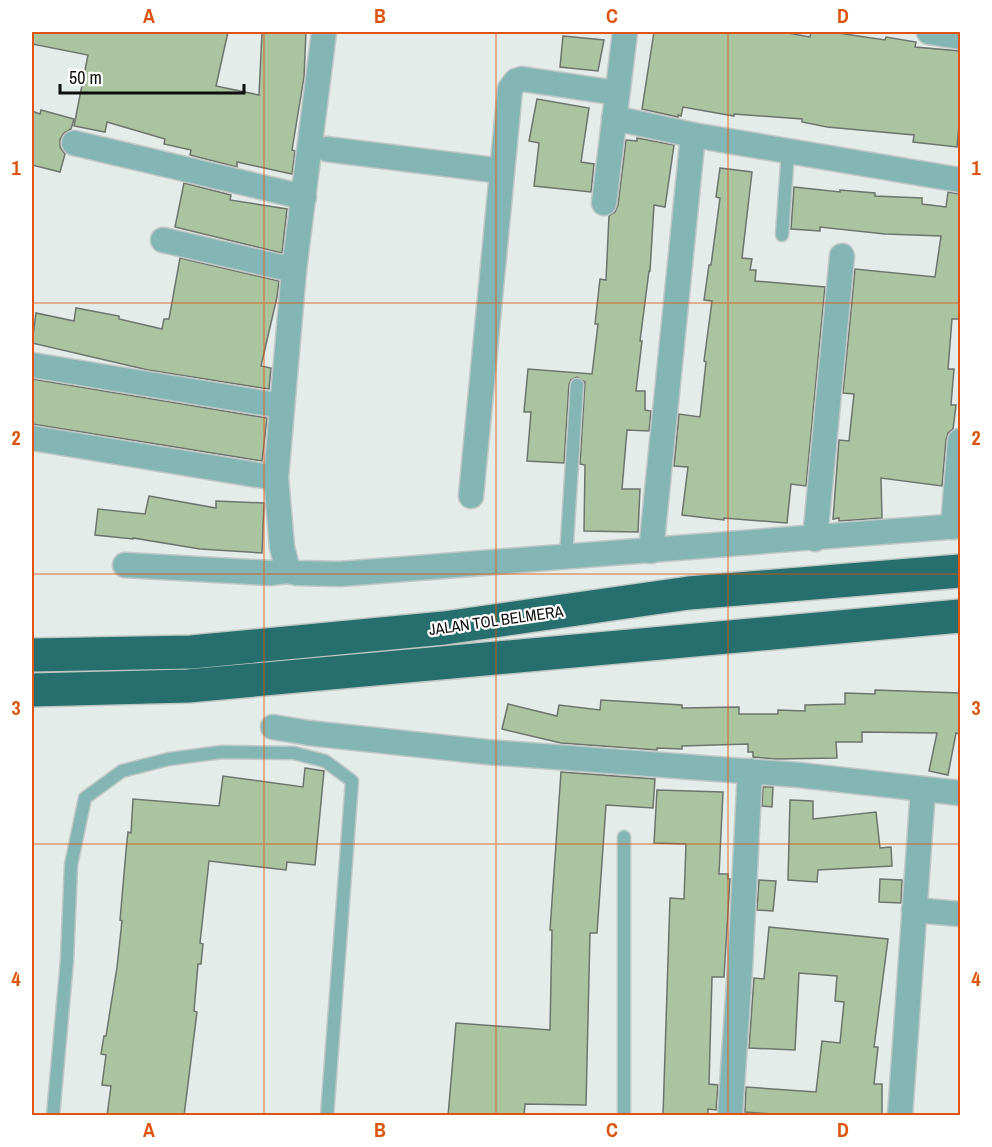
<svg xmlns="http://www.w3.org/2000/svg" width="992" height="1147" font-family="'Archivo Narrow',sans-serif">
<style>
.building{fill:#aac49f;stroke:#6e736d;stroke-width:1.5}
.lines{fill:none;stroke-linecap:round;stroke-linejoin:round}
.lane-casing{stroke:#c0c8c5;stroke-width:15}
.street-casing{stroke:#c0c8c5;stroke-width:27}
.highway-casing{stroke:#c0c8c5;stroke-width:36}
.lane{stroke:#83b5b4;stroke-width:12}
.street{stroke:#83b5b4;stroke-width:24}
.highway{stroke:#266f6e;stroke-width:33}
.grid{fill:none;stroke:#dd550c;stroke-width:1.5;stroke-opacity:0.55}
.labels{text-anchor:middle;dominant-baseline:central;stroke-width:4.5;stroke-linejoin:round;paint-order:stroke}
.street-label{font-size:16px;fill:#0b0e0c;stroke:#fff}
.neatline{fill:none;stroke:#dd550c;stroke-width:2}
.grid-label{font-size:20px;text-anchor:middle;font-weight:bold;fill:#dd550c}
</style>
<rect width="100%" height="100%" fill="#e3ece8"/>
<g class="building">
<path d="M32,32H228L216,86L259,95L262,32H306L304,77L292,150L295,151L292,174L237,162V167L190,155L191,150L164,144L165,139L107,122L105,132L74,126L88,55L32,44Z"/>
<path d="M654,32H782L810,37L811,32H831L885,40L886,37L916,42L915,47L960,51V113L957,147L913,142L914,135L827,127L802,122V119L734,114V116L683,107L681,116L678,115V117L642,109Z"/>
<path d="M563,36L604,40L598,71L560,67Z"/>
<path d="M537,99L589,108L581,162L594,164L591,192L534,186L539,143L529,141Z"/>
<path d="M41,110L74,119L71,129L64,133L60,139V147L65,154L60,172L32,165V111L40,114Z"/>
<path d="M637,138L674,145L665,207L654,205L650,271H649L640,341H642L636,391H645V410L651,411L649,431L627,430L622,489H640L638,532L584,531L585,465L580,464L585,382L577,377L571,380L569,384L564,463L527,461L531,412H524L528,369L592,374L598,324H595L600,279L606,280L609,216L615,212L618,205L626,140L637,141Z"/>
<path d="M720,168L752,172L742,258L752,259L750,270H756L755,281L825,287L806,486L791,484L787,523L724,518V520L682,515L688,467L674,466L679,414L700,417L706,362L704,361L712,301L704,300L709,265H711L720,198L716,197Z"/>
<path d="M184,183L231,195L230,200L287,209L282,253L175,227Z"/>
<path d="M794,187L840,192V190L875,193V196L922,198V204L946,207L948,192L960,194V319H952L948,369H954L951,405H956L953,429L948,433L946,440L942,486L881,478L882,518L839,521V518L833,519L839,440L849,441L854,394L843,393L855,269L935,277L941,236L885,234L820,227V231L791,229Z"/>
<path d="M180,258L279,281L277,297L261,366L271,368L269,389L148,370L32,343L36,313L74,321L76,308L119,316V319L162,329L164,319H169Z"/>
<path d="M32,379L267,418L262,461L32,424Z"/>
<path d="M149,496L216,508V501L264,503L262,553L200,549L133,538V539L95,535L98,509L145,514Z"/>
<path d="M875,690L960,693V734L956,733L948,775L929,771L937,733L862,732V742H836L837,758L775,759L753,757V752H748V744L682,746V749L657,748V750L561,743L502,729L508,704L557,716L559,705L600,710L601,700L682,705V708L739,707V714H778V710L805,711V705L845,704V693L875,694Z"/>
<path d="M305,768L324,771L315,865L287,862L286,870L209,861L200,943L203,944L201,964H198L194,1011L197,1012L184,1116H107L111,1086L102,1085L106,1055L101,1054L104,1036H106L117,967L122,921L120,920L126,851L128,832L131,833L133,799L219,806L223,776L303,787Z"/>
<path d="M561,772L655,779L653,808L606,805L597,933H590L586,1105L525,1104L524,1116H448L456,1023L550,1030L552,930H550Z"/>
<path d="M763,787H773L772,807L762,806Z"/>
<path d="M657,790L723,792L719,874H728V879H730L724,977H712L709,1084L718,1085L716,1110L708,1109V1116H663L670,898L684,899L686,844L654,843Z"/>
<path d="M790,800L813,801V819L876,812L880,848L891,847L892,866L818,870L817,882L788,880Z"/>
<path d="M880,879L902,880L901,903L879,902Z"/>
<path d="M759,880L776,881L773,911L757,910Z"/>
<path d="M769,927L888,939L874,1047H878L874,1084H882V1116H795L745,1112L746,1087L816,1092L822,1041L840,1043L844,1002L835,1001L837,976L799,973L795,1050L749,1048L754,978L764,979Z"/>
</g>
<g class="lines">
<defs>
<g id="lane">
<path d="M782,235L788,151"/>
<path d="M566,557L577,385"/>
<path d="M624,837V1116"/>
<path d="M53,1116L67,960L71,865L85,798L122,771L169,759L222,752L294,753L325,761L352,781L327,1116"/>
</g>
<g id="street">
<path d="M324,32L294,270L276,478L282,547L288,571L297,573L340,574L960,526"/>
<path d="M929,32L960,37"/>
<path d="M614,118L693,135L960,180"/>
<path d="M74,143L304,197"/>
<path d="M326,149L502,171"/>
<path d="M604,203L625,32"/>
<path d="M163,240L294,270"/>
<path d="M32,365L282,406"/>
<path d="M32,438L276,478"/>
<path d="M471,496L510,89L516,81L522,79L617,93"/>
<path d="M953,527L960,441"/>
<path d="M815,539L842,256"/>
<path d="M651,551L693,135"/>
<path d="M125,565L270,573L288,571"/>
<path d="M273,727L309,733L487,752L799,775L960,793"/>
<path d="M914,910L960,914"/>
<path d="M730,1116L740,968L750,771"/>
<path d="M900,1116L923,789"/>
</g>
<g id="highway">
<path d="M32,655L191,652L444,628L689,593L960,571"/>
<path d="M32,690L188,686L960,616"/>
</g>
</defs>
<use href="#lane" class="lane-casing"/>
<use href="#street" class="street-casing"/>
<use href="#highway" class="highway-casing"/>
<use href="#lane" class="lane"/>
<use href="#street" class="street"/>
<use href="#highway" class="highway"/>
</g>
<path class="grid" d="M264,32V1116M496,32V1116M728,32V1116M32,303H960M32,574H960M32,844H960"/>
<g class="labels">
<g class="street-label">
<text transform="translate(496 620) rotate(-8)">JALAN TOL BELMERA</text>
</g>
</g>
<rect width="992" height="1147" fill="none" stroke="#ffffff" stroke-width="66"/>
<path d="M60 84v9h184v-9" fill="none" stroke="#0b0e0c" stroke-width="3"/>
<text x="69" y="84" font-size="18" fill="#0b0e0c" stroke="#ffffff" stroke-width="4.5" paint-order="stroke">50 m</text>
<rect x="33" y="33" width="926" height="1081" class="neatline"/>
<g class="grid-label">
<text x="149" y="23">A</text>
<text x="380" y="23">B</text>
<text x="612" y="23">C</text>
<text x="843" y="23">D</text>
<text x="16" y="175">1</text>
<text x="976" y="175">1</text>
<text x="16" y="445">2</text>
<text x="976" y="445">2</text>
<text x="16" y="715">3</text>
<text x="976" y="715">3</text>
<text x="16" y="986">4</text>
<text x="976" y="986">4</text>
<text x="149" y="1137">A</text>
<text x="380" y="1137">B</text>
<text x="612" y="1137">C</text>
<text x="843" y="1137">D</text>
</g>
</svg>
